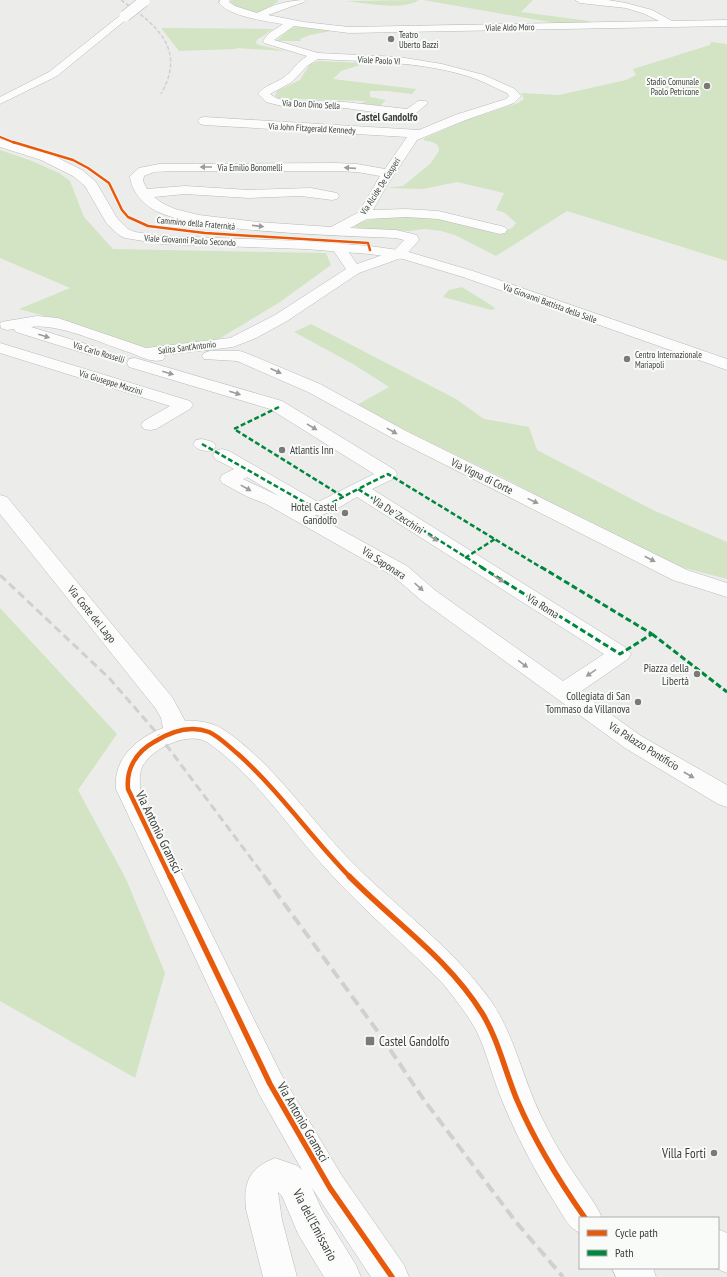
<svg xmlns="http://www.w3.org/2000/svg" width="727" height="1277" font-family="'PT Sans Narrow',sans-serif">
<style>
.green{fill:#d2e4c3}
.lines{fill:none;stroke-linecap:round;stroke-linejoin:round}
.minor-casing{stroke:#b9bab8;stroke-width:1}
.major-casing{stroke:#b9bab8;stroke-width:1}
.minor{fill:#fcfcfc;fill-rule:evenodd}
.major{fill:#fcfcfc;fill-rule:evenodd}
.rail-far2{stroke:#cfd0cf;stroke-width:1.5;stroke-dasharray:4 2;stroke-linecap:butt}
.rail-far1{stroke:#cfd0cf;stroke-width:3;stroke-dasharray:8 4.5;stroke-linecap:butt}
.rail{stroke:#cfd0cf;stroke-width:4;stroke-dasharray:11 5.5;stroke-linecap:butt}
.minor-bridge-casing{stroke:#b9bab8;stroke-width:12;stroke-linecap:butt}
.minor-bridge{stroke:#fcfcfc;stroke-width:11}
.quiet-far1{stroke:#00873e;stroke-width:2.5;stroke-dasharray:5 2.5;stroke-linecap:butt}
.quiet{stroke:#00873e;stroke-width:3;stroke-dasharray:6 3;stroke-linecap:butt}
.cycleway-far3-casing{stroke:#f9fbf8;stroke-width:3}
.cycleway-far2-casing{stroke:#f9fbf8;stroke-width:4}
.cycleway-far1-casing{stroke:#f9fbf8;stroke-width:7}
.cycleway-casing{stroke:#f9fbf8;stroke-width:8}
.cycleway-far3{stroke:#e8590c;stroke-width:2}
.cycleway-far2{stroke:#e8590c;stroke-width:2.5}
.cycleway-far1{stroke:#e8590c;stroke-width:4.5}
.cycleway{stroke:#e8590c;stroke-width:5.5}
.oneway{fill:#9c9c9c}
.poi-dot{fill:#7a7b79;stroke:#f9fbf8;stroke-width:1.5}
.labels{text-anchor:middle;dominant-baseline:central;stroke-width:4;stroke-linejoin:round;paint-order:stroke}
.far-street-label{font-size:9px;fill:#3c3d3c;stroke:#f9fbf8}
.far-poi-label{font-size:9px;fill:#3c3d3c;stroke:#f9fbf8;text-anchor:start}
.far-quarter-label{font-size:11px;font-weight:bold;fill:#3e403d;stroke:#f9fbf8}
.poi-label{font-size:11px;fill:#3c3d3c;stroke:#f9fbf8;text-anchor:end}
.street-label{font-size:11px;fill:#3c3d3c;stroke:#f9fbf8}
.near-street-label{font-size:13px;fill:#3c3d3c;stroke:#f9fbf8}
.near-poi-label{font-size:13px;fill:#3c3d3c;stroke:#f9fbf8;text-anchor:start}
</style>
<rect width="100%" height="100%" fill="#ecedeb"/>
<g class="green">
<path d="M231,0H277L279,1L259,14L241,10L231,3Z"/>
<path d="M419,0C401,11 366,3 345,1Z"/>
<path d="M423,0H533L521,12L589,21L590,23H555Z"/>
<path d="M297,27H302L331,31L310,35L300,39L301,41H276L291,28Z"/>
<path d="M161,28L273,29L257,40L256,43L259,45L286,51L236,48V49L179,51Z"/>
<path d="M711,42L727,44V261L567,211L496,256L455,235L441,231L426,229L409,231L360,230L355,228L356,224C403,208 452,220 497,234L512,228L516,223L505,213L496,210L504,193L457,182L423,189L389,188L391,187L403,186L430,164L439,151L438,145L432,142L423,140L425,138L469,119L518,103L524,99L521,93L559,95L626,80L636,75L633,69L710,45Z"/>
<path d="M319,61L361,63L360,65L341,71L333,79L416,89L412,94L386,91H370V97L386,100L379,107L361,104L366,101L300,99C291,103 283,101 275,96L277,91L300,80L310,64Z"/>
<path d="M0,150L32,161L59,173L70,181L84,217L113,249L326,253L331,265L280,302L219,339L143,349L59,320L19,309L70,288L0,258Z"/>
<path d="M462,287L494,307L495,309L491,310L443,297L449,290Z"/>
<path d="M311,324L456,399L484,419L529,427L537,450L653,510L727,542V579L677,566L566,511L510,481L355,406L389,387L353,364L294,332Z"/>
<path d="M0,608L117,734L78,790L126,879L165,973L135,1078L0,1001Z"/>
</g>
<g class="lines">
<defs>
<g id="minor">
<path d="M220,0H230L229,2L235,6L257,13C273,5 288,0 306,0L304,2L268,15L304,22L349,27L659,21L645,14L626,8L580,3L575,0H608L626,3L652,10L672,21L727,20V26L349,33L294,26L274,40L318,53L399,57L442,64L484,75L515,89L521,96L514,103L463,121L417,140L386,187L373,210L406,209L438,211L505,227L507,230L505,233L500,234L438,219L406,217L367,219L350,228L396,230L417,235L419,240L404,257L359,273L287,321L256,338L233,347L164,355L165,357L163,360C152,363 141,357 131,353C103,344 59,323 31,327L96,347L98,350L96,353L90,355L16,332L14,329L7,330L1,328L0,324L1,322L37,316L58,318L146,348L230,338L275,315L346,269L331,247L333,244L338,243L343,244L357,264L394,251L404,240L396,238C344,236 293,234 242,229C213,226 182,223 156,211C143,204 131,191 130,176L139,168L159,164L335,163L357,164L385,169L407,137L204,125L200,124L198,121L200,118L204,117L419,130L455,115L506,99L509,96L507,93C497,89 487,83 476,79C426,61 371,62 318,59L307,66L292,82L270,94L276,98L282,100L345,102L407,109L418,101H426L428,103L414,115L410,117L345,108L282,106L266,102L258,94C265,85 274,84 283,78C292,72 297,62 307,56L264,43L263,41L268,34L283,24C265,21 231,17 219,3ZM174,171H335L357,172L380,176L359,212L331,227L258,222L199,215L175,209L162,203L154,197L185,194L249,198L301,196L332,200L337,199L339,196L337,193L311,188L249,190L185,186L147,189L143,181L144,176L154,172Z"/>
<path d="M125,13L128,14L130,16L128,18L57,76L0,104V97L49,72L122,14Z"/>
<path d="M0,343L190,401L193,405L190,409L156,429L150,430L144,429L141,425L144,421L170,406L0,353Z"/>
<path d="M210,351H240L246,353L320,384L406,431L687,570L727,583V597L673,580L394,439L308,392L237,361L204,359L202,356L204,353Z"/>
<path d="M135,358L282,401L395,470L397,474L395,478L372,489L628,649L631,654L628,659L580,692L641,736L727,785V807L718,804L625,748L422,601L393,576L266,504L248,497L222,483L220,479L222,475L234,469L215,459L213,455L215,451L222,449L229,451L318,502L374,474L270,409L129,367L127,363L129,359ZM247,477L279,496L243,479ZM357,497L604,654L563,681L436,591L407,566L314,515C325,518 347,502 357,497Z"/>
<path d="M202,439L213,442L216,446L213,450C206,452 198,451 193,444L196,440Z"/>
<path d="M0,495L7,497L172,697L185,721C200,720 215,723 227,732C274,765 307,815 347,857C394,906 451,945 491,1001C515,1036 523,1080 542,1118C552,1139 564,1159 577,1178C586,1192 596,1203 602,1218H580V1233C569,1228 563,1216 557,1206C535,1172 516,1135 501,1098C492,1076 487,1053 477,1032C468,1015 456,1000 444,985C407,946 365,912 329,872C289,829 256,776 207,742C188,731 152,748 142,767C139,774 140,782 140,789L281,1074L342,1176L404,1265L409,1277H371L312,1188L322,1210L356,1265L361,1277H324L298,1234L282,1196L278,1192L282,1220L297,1277H263L246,1209C243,1181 250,1168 275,1158L298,1166L302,1170L259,1094L116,789C113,758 137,738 163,728L161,718L156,709L0,514Z"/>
<path d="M718,1229L727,1233V1273L715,1268H718Z"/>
<path d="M612,1268H653L656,1277H616Z"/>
</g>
<path id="major" d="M0,139L50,154L82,170L96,182L117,218L128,229L135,232L162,236L305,241L370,246L405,251L473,271L727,359V370L463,277L403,259L370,254L305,249L162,244L125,238L119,235L107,224L85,186L73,176L41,160L0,147Z"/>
</defs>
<use href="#minor" class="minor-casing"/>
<use href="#major" class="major-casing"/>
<use href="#minor" class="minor"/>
<use href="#major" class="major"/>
<path class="rail-far2" d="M121,0C156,25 187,48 161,94"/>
<path class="rail-far1" d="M0,575L110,679L161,738L265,877"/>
<path class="rail" d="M264,876L381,1036L424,1100L516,1222L563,1277"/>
<defs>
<path id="minor-bridge" d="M125,16L144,1"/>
</defs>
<use href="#minor-bridge" class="minor-bridge-casing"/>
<use href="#minor-bridge" class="minor-bridge"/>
<g class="quiet-far1">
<path d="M279,407L234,429L342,496"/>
<path d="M202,444L318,510L358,489"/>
<path d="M465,558L495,539"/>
<path d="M483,568L358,489L388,474L542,568"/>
</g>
<g class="quiet">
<path d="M481,567L620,654L652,634"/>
<path d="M541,567L652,634"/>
<path d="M652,634L727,692"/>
</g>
<defs>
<path id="cycleway-far3" d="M0,137L15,143"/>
<path id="cycleway-far2" d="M13,142L73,160L88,168L109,183L122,210L128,217L148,226L205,233L368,243L370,250"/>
<path id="cycleway-far1" d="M170,877L128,789C126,769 136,752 154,742C170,732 190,725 209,732C220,737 229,747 238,754C279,791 311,837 350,877"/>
<g id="cycleway">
<path d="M170,876L270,1084L330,1188L392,1277"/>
<path d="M349,876C393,921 448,958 482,1013C498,1039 505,1071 517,1100C535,1142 559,1181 585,1218"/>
</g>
</defs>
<use href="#cycleway-far3" class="cycleway-far3-casing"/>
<use href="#cycleway-far2" class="cycleway-far2-casing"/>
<use href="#cycleway-far1" class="cycleway-far1-casing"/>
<use href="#cycleway" class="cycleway-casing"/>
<use href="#cycleway-far3" class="cycleway-far3"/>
<use href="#cycleway-far2" class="cycleway-far2"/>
<use href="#cycleway-far1" class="cycleway-far1"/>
<use href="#cycleway" class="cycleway"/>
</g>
<defs><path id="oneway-solid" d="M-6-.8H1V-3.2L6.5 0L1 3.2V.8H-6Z"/></defs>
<g class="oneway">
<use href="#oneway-solid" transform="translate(206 167) rotate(180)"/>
<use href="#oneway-solid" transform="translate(350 168) rotate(-176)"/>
<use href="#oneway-solid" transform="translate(258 226) rotate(6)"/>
<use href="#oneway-solid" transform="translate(44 336) rotate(17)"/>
<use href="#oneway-solid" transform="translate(276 371) rotate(24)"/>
<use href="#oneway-solid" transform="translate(168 373) rotate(16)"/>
<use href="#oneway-solid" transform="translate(235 393) rotate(17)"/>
<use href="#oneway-solid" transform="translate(312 427) rotate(31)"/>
<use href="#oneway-solid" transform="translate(392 431) rotate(29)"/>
<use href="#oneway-solid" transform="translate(246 488) rotate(29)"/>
<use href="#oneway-solid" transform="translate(533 501) rotate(26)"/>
<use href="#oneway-solid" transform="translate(433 538) rotate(33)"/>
<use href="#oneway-solid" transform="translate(650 559) rotate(27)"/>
<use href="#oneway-solid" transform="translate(499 579) rotate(32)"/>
<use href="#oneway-solid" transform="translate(419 587) rotate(42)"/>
<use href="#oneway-solid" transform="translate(523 664) rotate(36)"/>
<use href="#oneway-solid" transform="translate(591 673) rotate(146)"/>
<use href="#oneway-solid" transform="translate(689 775) rotate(30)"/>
</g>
<g class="poi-dot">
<circle cx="391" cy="39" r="4"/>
<circle cx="707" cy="86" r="4"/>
<circle cx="627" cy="359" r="4"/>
<circle cx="282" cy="450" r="4"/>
<circle cx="345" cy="513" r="4"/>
<circle cx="697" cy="674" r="4"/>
<circle cx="638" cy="702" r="4"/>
<rect x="365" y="1036" width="10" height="10" rx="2"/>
<circle cx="714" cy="1153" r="4"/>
</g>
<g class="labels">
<g class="far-street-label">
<text transform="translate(510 27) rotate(-1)">Viale Aldo Moro</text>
<text transform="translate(379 60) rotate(3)">Viale Paolo VI</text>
<text transform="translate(311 104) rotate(3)">Via Don Dino Sella</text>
<text transform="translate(312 128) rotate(3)">Via John Fitzgerald Kennedy</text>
<text x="250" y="167">Via Emilio Bonomelli</text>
<text transform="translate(380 186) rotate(-57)">Via Alcide De Gasperi</text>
<text transform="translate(196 223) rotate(5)">Cammino della Fraternità</text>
<text transform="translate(190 240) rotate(3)">Viale Giovanni Paolo Secondo</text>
<text transform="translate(550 303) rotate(20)">Via Giovanni Battista della Salle</text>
<text transform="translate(187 347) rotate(-7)">Salita Sant'Antonio</text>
<text transform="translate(99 352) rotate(17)">Via Carlo Rosselli</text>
<text transform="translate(111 382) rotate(17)">Via Giuseppe Mazzini</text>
</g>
<g class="far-poi-label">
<text x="399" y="34">Teatro<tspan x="399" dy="10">Uberto Bazzi</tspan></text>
<text x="699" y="81" text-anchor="end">Stadio Comunale<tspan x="699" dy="10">Paolo Petricone</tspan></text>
<text x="635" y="354">Centro Internazionale<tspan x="635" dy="10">Mariapoli</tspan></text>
</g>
<g class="far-quarter-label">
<text x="387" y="117">Castel Gandolfo</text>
</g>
<g class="poi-label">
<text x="290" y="450" text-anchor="start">Atlantis Inn</text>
<text x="337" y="507">Hotel Castel<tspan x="337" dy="13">Gandolfo</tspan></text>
<text x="689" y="668">Piazza della<tspan x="689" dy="13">Libertà</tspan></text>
<text x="630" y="696">Collegiata di San<tspan x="630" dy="13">Tommaso da Villanova</tspan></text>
</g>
<g class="street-label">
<text transform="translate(482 476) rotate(26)">Via Vigna di Corte</text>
<text transform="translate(398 515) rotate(33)">Via De' Zecchini</text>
<text transform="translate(384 563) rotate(33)">Via Saponara</text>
<text transform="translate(543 606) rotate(32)">Via Roma</text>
<text transform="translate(92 614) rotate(51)">Via Coste del Lago</text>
<text transform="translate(644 746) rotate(32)">Via Palazzo Pontificio</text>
</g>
<g class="near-street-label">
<text transform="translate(159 832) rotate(64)">Via Antonio Gramsci</text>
<text transform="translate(303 1122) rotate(60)">Via Antonio Gramsci</text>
<text transform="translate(315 1225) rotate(62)">Via dell'Emissario</text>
</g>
<g class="near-poi-label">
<text x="379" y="1041">Castel Gandolfo</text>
<text x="706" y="1153" text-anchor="end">Villa Forti</text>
</g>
</g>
<rect x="579" y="1217" width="140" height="52" fill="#f9fbf8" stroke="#adafad"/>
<rect x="587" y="1230" width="20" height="6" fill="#e8590c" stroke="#adafad"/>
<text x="615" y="1237" font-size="12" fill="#3c3d3c">Cycle path</text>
<rect x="587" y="1250" width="20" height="6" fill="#00873e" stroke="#adafad"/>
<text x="615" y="1257" font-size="12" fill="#3c3d3c">Path</text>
</svg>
